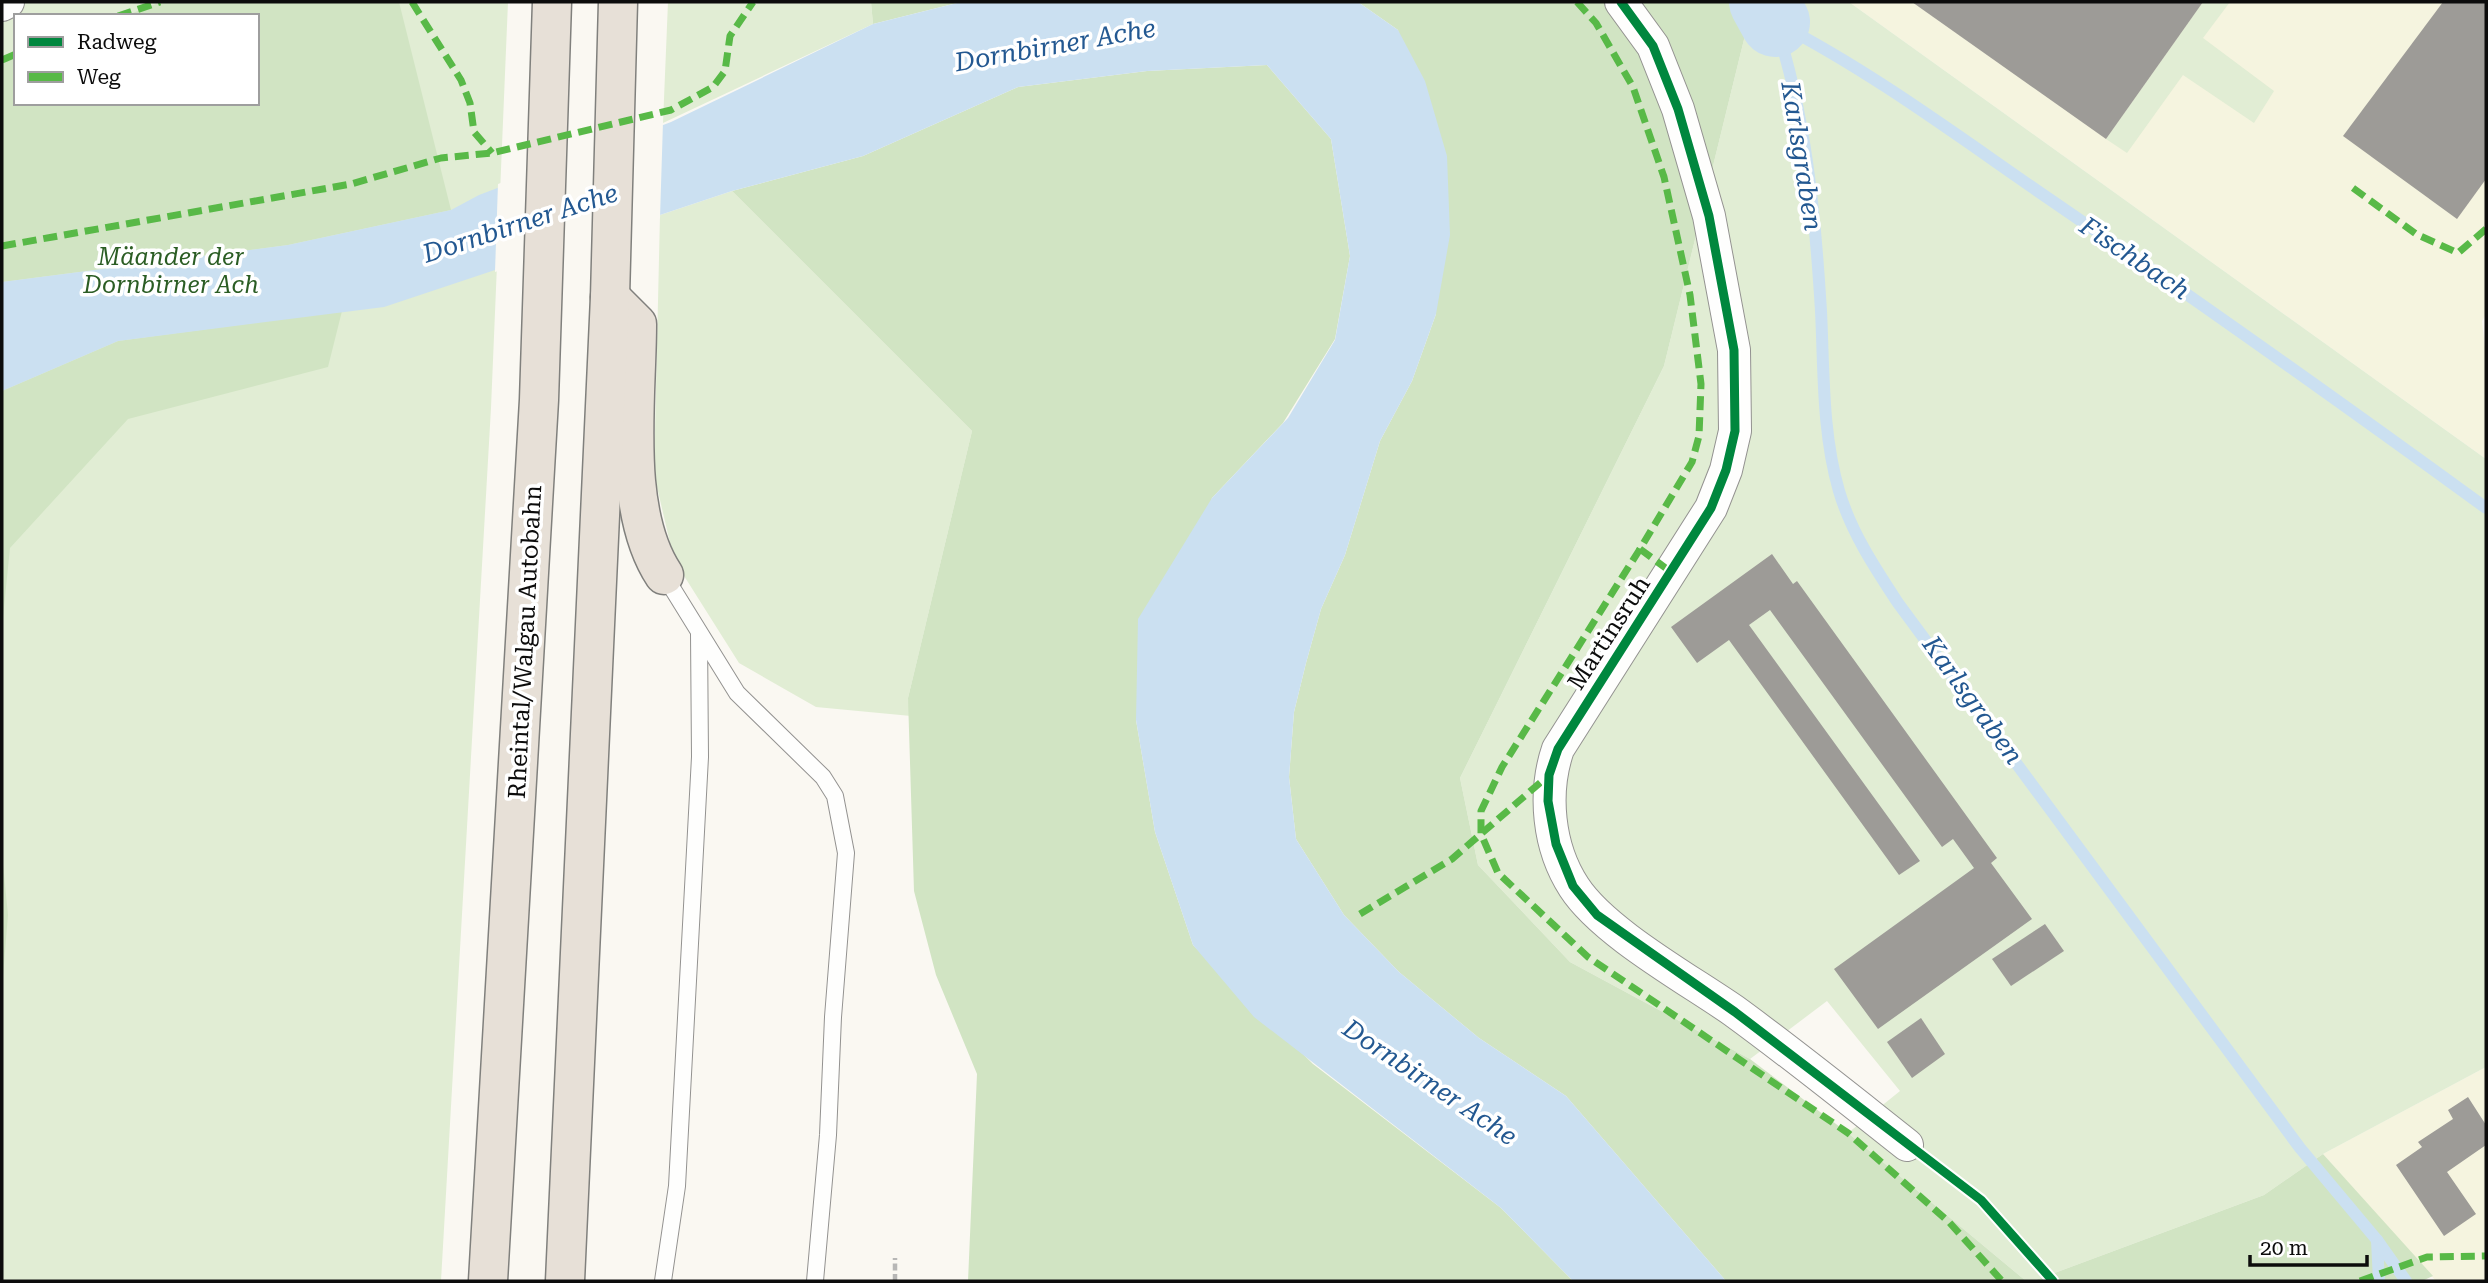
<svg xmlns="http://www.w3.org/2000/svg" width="2488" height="1283" font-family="'Roboto Serif',serif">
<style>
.farmland{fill:#f5f4df}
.green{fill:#e1edd4;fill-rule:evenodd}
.forest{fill:#d1e4c3}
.water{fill:#cbe0f1}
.pier{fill:#faf8f2}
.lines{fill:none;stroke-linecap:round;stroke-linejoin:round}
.stream{stroke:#cbe0f1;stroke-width:12}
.river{stroke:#cbe0f1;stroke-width:70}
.building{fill:#9d9b97}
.service-casing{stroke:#939290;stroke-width:18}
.minor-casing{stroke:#939290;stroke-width:34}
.motorway-casing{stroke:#80807d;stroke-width:41}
.path{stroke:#b7b7b6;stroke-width:4.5;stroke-dasharray:7 3.5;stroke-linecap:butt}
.service{stroke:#fefefd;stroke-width:16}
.minor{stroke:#fefefd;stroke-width:32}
.motorway{stroke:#e7e0d7;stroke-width:38}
.quiet{stroke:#58b947;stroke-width:7;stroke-dasharray:14 7;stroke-linecap:butt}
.cycleway-casing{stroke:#fff;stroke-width:13}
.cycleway{stroke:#00873e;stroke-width:9}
.labels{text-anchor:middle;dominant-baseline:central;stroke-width:7;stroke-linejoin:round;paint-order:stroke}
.park-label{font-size:24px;font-style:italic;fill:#2b5d24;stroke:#fff}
.street-label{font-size:24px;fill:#0c0c0c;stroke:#fff}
.water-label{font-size:26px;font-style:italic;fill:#235891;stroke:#fff}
</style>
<rect width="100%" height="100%" fill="#faf8f2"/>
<g class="farmland">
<path d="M1849,2H2486V314L2482,321L2486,357V459Z"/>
<path d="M2486,1067V1281H2436L2323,1154Z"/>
</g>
<g class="green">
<path d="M2,2H508L491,408L441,1281H2ZM16,16H257V103H16Z"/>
<path d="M668,2H871L873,24L663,123Z"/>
<path d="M1759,2H1849L2486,459V1067L2323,1154L2264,1195L2033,1281H2026L1848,1133L1900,1091L1827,1001L1750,1059L1570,962L1478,865L1460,778L1664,366L1750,15Z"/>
<path d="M2203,2H2230L2203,38L2274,91L2254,123L2183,75L2127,153L2106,139Z"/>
<path d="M732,191L972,431L908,698L911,716L816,707L739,663L674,560L654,474L660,215Z"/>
</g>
<g class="forest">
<path d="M161,2H399L451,210L288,245L2,282V63L16,58V103H257V16H125Z"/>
<path d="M871,2H961L873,24Z"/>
<path d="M1358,2H1759L1750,15L1664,366L1460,778L1478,865L1570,962L1750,1059L1848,1133L2026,1281H1726L1566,1096L1479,1038L1399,972L1344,915L1296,839L1289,777L1294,712L1306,663L1321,609L1345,555L1380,441L1412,381L1436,314L1398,30Z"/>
<path d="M1267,65L1331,139L1350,256L1335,339L1283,423L1212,498L1136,720L1155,832L1193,945L1313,1064L1501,1208L1573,1281H968L977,1074L936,975L914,891L908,698L972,431L732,191L863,156L1018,87L1147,71Z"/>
<path d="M342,311L328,367L128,419L10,548L2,627V391L118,341Z"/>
<path d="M2,854L8,915L2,988Z"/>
<path d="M2323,1154L2433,1276L2422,1281H2033L2264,1195Z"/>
</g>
<path class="water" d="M961,2H1358L1398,30L1425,81L1447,156L1450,235L1436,314L1412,381L1380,441L1345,555L1321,609L1306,663L1294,712L1289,777L1296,839L1344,915L1399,972L1479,1038L1566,1096L1726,1281H1573L1501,1208L1254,1017L1193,945L1155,832L1136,720L1138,619L1212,498L1288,418L1335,340L1350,256L1331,139L1267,65L1147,71L1018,87L863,156L732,191L384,307L118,341L2,391V282L288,245L451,210L479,195L671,122L873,24Z"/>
<path class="pier" d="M663,121L660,218L495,272L498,184Z"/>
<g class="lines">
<g class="stream">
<path d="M1775,22C1806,116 1815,212 1821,311C1824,371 1822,432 1839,491C1851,532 1875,568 1898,603L2300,1148L2377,1240L2406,1281"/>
<path d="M1775,22C1869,70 1955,134 2042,194C2191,296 2339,401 2486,508"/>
<path d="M2377,1240L2379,1281"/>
</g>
<path class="river" d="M1764,2L1775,22"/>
</g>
<g class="building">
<path d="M1912,2H2203L2106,139Z"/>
<path d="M2443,2H2486V179L2457,219L2343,136Z"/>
<path d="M1772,554L1793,584L1797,581L1997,858L1991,863L2032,919L1878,1029L1834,969L1974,868L1953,839L1942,847L1770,610L1749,625L1920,861L1899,875L1729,640L1697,663L1671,627Z"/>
<path d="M2045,924L2064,951L2011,986L1992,959Z"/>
<path d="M1921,1018L1945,1054L1912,1078L1887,1042Z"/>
<path d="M2468,1097L2486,1125V1145L2447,1172L2476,1214L2444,1236L2396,1165L2422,1147L2418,1142L2453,1119L2448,1110Z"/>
</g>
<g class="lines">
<defs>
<g id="service">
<path d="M664,575L737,693L823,777L835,796L846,853L833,1017L828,1135L815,1281"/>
<path d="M663,1281L677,1186L700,757L699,634"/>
</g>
<g id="minor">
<path d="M1621,2L1653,46L1678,109L1709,216L1734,350L1735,431L1726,470L1711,508L1558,749C1543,793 1548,847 1574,887C1603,932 1688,979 1734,1011C1793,1054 1850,1100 1907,1145"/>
<path d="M2,5L8,2"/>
</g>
<g id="motorway">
<path d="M610,297L637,324C637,400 621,510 664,575"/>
<path d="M488,1281L539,400L552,2"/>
<path d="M565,1281L610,297L618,2"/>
</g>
</defs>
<use href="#service" class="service-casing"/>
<use href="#minor" class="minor-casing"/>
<use href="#motorway" class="motorway-casing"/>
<path class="path" d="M895,1281V1258"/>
<use href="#service" class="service"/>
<use href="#minor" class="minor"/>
<use href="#motorway" class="motorway"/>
<g class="quiet">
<path d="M412,2L461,80L470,103L474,132L492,153"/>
<path d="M1577,2L1596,23L1633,87L1664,177L1690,295L1701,384L1699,436L1692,462L1640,549L1671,572"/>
<path d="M118,16L160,2"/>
<path d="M2,60L16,54"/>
<path d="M2353,188L2416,234L2458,253L2486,229"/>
<path d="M2,246L351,184L441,158L492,153L671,110L713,87L725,71L730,36L753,2"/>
<path d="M1640,549L1502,767L1481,811V834L1498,873L1588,957L1848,1133L1949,1222L2002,1281"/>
<path d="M1360,914L1452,859L1549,775"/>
<path d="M2360,1281L2427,1257L2486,1256"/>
</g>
<defs>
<path id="cycleway" d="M1621,2L1653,46L1678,109L1709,216L1734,350L1735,431L1726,470L1711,508L1558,749L1549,775L1548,801L1556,844L1573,886L1597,915L1735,1012L1981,1200L2053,1281"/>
</defs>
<use href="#cycleway" class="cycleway-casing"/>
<use href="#cycleway" class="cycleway"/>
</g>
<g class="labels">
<g class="park-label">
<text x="171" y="257">Mäander der<tspan x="171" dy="28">Dornbirner Ach</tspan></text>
</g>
<g class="street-label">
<text transform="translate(1609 633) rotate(-57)">Martinsruh</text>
<text transform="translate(525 642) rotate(-87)">Rheintal/Walgau Autobahn</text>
</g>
<g class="water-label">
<text transform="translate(1055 45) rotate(-10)">Dornbirner Ache</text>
<text transform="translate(1802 156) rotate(81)">Karlsgraben</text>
<text transform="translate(520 223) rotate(-18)">Dornbirner Ache</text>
<text transform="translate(2135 258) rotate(34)">Fischbach</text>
<text transform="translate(1973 700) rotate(54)">Karlsgraben</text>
<text transform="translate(1430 1082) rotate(34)">Dornbirner Ache</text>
</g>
</g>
<rect width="2488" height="1283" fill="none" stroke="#0c0c0c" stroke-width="7"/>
<rect x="14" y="14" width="245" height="91" fill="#ffffff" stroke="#9e9e9e" stroke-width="2"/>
<rect x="28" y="37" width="35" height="10" fill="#00873e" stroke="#9e9e9e" stroke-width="2"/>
<text x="77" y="49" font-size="21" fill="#0c0c0c">Radweg</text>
<rect x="28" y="72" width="35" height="10" fill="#58b947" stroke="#9e9e9e" stroke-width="2"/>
<text x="77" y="84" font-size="21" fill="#0c0c0c">Weg</text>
<path d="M2250 1255v10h117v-10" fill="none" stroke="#0c0c0c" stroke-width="3.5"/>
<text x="2260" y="1255" font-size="21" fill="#0c0c0c" stroke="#ffffff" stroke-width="5" paint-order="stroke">20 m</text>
</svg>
